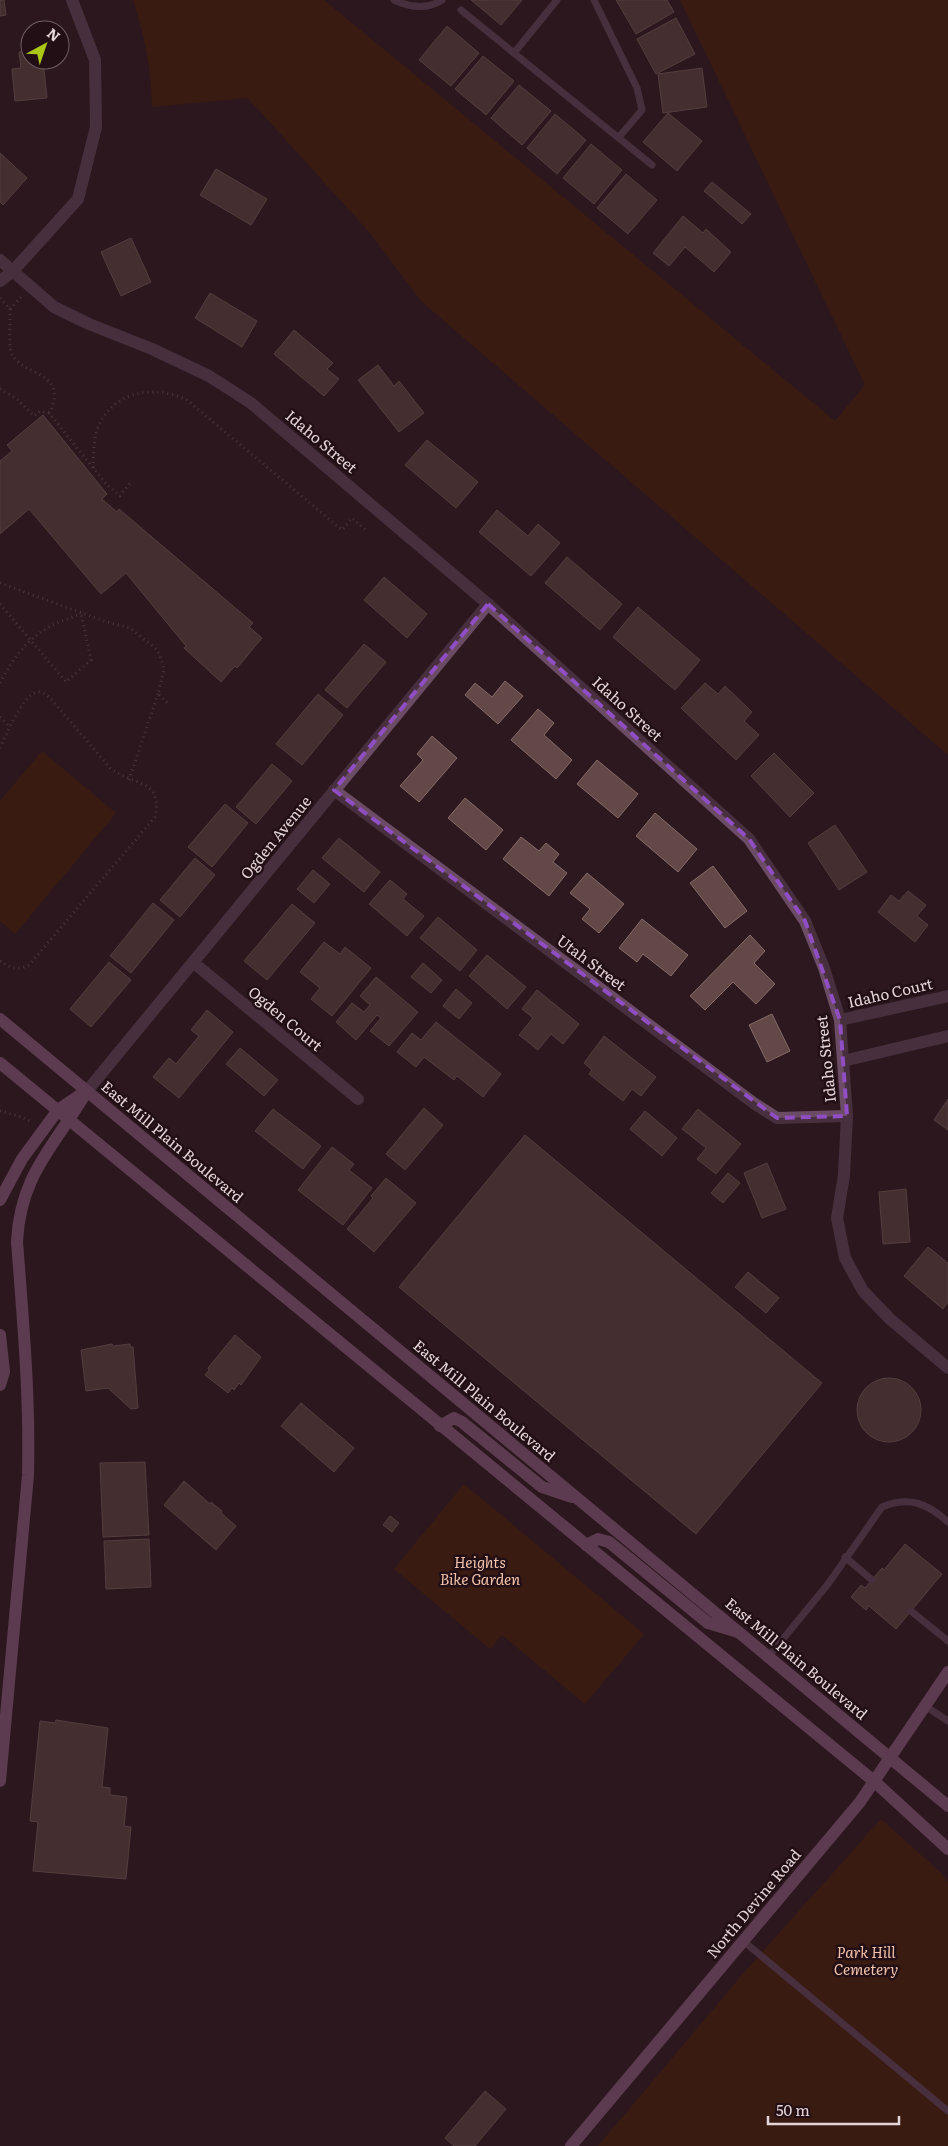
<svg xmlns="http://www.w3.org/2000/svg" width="948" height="2146" font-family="Literata,serif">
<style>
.green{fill:#4a1f05}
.building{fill:#624947;stroke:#856a68}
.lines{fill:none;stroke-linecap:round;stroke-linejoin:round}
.path{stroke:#6b595e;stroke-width:3;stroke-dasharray:1 4;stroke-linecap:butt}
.lane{stroke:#6c4c65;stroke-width:7}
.street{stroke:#6c4c65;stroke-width:12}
.secondary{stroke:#98648d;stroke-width:12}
.marked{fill:none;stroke:#904ec4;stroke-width:4;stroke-dasharray:10 6;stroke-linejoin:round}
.labels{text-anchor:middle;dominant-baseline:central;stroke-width:5;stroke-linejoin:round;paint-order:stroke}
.street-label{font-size:15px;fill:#e4d5d9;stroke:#220f15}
.park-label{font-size:15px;font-style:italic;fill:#f3c3ac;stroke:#220f15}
</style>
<rect width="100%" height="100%" fill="#2c181e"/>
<g class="green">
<path d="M133,0H324L835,421L865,385L680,0H948V755L421,301L370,233L248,98L152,107C151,68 145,37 133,0Z"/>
<path d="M42,751L116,813L15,934L0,921V801Z"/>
<path d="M464,1484L644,1634L585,1704L502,1635L490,1649L394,1569Z"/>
<path d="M881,1819L940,1872L948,1882V2146H598L748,1968Z"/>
</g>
<g class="building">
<path d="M0,0H4L6,15L0,16Z"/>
<path d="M471,0H522L501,25Z"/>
<path d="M616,0H667L674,12L636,34Z"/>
<path d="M676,18L695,54L656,74L637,39Z"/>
<path d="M447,26L479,53L451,86L419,60Z"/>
<path d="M30,51V60H43L47,98L15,101L12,69L21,68L19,52Z"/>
<path d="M483,56L514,81L486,115L455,89Z"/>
<path d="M702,68L707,107L663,113L658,74Z"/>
<path d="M519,85L551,111L522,145L491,118Z"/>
<path d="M668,113L702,141L677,171L643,142Z"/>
<path d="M555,114L586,140L557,174L527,148Z"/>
<path d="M591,144L622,170L594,204L563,178Z"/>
<path d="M0,153L27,178L3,205L0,202Z"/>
<path d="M216,169L267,199L251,225L200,195Z"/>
<path d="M626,174L657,200L628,234L597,208Z"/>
<path d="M712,182L751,214L742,224L704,191Z"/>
<path d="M683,216L703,233L706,229L731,252L714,272L685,247L669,266L653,253Z"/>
<path d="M131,238L151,282L121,296L101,252Z"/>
<path d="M210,293L257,321L242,347L195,318Z"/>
<path d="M294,330L333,363L327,369L339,379L324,396L274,354Z"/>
<path d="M378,365L394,386L399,381L424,413L399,432L358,380Z"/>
<path d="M43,415L107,494L102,499L117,512L119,509L253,623L249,627L262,638L237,668L235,666L221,682L184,648L186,646L126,573L101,594L29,509L0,534V461L12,451L7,445Z"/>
<path d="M427,440L478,482L456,508L405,465Z"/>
<path d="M497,510L528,536L538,524L560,543L531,576L479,532Z"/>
<path d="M567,557L622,604L600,630L545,583Z"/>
<path d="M384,577L427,614L407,638L364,600Z"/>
<path d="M638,607L700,660L675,690L613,637Z"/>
<path d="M364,644L386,662L347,708L325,690Z"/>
<path d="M505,681L523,696L498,724L465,695L475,683L492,697Z"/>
<path d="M705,683L718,694L725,686L752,712L744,721L759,735L736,760L681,708Z"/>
<path d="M318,694L343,715L302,765L276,744Z"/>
<path d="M538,709L554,723L544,735L572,760L556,779L511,740Z"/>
<path d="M432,736L457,758L419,802L400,786L423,760L417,754Z"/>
<path d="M774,753L814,793L790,817L751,776Z"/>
<path d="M597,760L638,794L618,818L577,784Z"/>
<path d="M272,764L292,781L256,824L236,807Z"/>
<path d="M465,798L503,830L486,850L448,818Z"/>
<path d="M225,804L248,823L212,867L188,847Z"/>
<path d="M655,813L697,849L678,872L636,836Z"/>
<path d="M835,825L867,872L839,890L808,843Z"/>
<path d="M521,837L539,851L546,843L559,854L553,862L567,873L549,896L503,859Z"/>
<path d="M339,838L380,872L364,892L322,858Z"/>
<path d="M195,858L215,875L180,917L160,900Z"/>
<path d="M713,866L747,911L725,928L690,883Z"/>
<path d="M313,870L330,884L314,903L297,889Z"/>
<path d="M587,873L624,904L599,933L582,919L590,909L570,893Z"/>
<path d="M390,880L407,894L403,899L424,916L407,936L369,904Z"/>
<path d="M908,891L926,905L917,916L928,925L915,942L878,912L891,895L899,901Z"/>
<path d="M153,903L174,920L131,973L110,956Z"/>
<path d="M292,904L315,923L267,980L244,961Z"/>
<path d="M438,917L477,950L460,971L420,938Z"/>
<path d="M642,919L688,955L671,976L643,954L637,962L619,948Z"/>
<path d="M750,935L765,951L754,963L775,984L756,1004L733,982L705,1010L690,996Z"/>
<path d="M324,942L340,954L345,947L371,968L332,1016L311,999L320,988L300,972Z"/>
<path d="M487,955L526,987L507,1009L469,976Z"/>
<path d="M109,962L131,980L91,1027L70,1009Z"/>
<path d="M423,963L442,980L431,993L411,977Z"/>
<path d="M376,977L418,1012L389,1046L370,1031L381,1018L377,1015L356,1040L336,1022L352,1003L364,1012L370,1005L360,996Z"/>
<path d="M456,989L472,1003L459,1019L443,1006Z"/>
<path d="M537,990L579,1024L563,1044L551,1034L538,1050L519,1035L533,1018L522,1009Z"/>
<path d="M207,1010L233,1032L179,1098L153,1077L169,1058L176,1064L199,1036L191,1030Z"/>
<path d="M772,1014L790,1051L767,1062L749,1025Z"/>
<path d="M436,1022L501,1074L483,1097L457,1076L454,1080L424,1057L416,1067L397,1052L412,1033L421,1040Z"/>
<path d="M604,1036L656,1077L641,1096L632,1089L623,1101L589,1074L592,1070L584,1063Z"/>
<path d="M240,1048L278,1080L264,1096L226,1064Z"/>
<path d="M948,1099V1130L934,1120Z"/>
<path d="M424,1108L443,1125L405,1170L386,1154Z"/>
<path d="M273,1109L321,1146L303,1169L255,1131Z"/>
<path d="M698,1109L741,1144L716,1174L697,1159L706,1148L682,1129Z"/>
<path d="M645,1111L677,1138L662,1156L630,1129Z"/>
<path d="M525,1135L822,1383L696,1534L399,1287Z"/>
<path d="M332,1147L354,1164L349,1170L372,1188L343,1225L298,1190Z"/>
<path d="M767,1163L786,1209L762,1218L744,1173Z"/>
<path d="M728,1173L740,1183L723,1203L711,1193Z"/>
<path d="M386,1178L416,1203L374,1252L347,1229L373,1198L371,1196Z"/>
<path d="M906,1189L910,1242L883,1244L879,1192Z"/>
<path d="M928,1247L948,1263V1302L943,1309L904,1276Z"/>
<path d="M748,1272L779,1298L766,1313L735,1287Z"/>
<path d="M235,1335L261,1357L241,1385L239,1383L234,1390L232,1388L228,1393L205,1375L209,1370L208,1368Z"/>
<path d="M112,1344L113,1346L130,1344V1347H133L138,1408L131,1409L108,1388L86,1391L81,1350Z"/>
<circle cx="889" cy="1410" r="32"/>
<path d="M301,1403L354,1448L334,1472L281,1426Z"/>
<path d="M145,1462L149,1535L103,1537L100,1463Z"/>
<path d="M184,1481L210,1504L211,1502L222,1511L221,1513L236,1526L216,1550L164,1505Z"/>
<path d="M390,1516L399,1523L392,1532L383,1525Z"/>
<path d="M149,1539L151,1587L106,1589L104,1541Z"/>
<path d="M905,1544L942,1574L896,1629L869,1606L866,1610L851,1597L861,1585L865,1588L882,1568L884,1570Z"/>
<path d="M56,1720L108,1728L102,1787L110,1788V1795L127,1797L124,1826L131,1827L126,1879L33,1871L38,1822L30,1821L40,1721L55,1723Z"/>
<path d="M485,2091L506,2109L475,2146H454L445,2138Z"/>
</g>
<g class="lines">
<g class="path">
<path d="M0,298L10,309L21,297"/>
<path d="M10,309C11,321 7,348 13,356C24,374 57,372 54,399C53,404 53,409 49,413L106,484L120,496L131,482"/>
<path d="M0,389L17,399L34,416L40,411L49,413"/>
<path d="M93,468C94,455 93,442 97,430C111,391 154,384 187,400L342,530L352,518L368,532"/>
<path d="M0,583L104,621L130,628L155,648L160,655L164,670L158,694L168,703"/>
<path d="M0,604L66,682L91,660L81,613"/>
<path d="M0,683C14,657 28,637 55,624C63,620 72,618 81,613"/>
<path d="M0,717L10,727"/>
<path d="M0,748C6,736 24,691 39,692C44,692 48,697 52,700L110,768C133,786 163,778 155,817L29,965C17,971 11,968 0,961"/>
<path d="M129,780L158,694"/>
<path d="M0,1111L22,1117L32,1122"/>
</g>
<g class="lane">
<path d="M394,0C409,7 427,10 442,0"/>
<path d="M594,0L637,88L642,110L619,137"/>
<path d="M461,10L652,165"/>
<path d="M514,53L557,0"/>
<path d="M845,1557L872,1580"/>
<path d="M911,1611L948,1641"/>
<path d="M769,1656L828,1584L882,1507C909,1496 927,1503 948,1522"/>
<path d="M925,1706L948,1721"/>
<path d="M742,1940L948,2111"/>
</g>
<g class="street">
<path d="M0,260L54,307L89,324L152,349L209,376L251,403L488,604L749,839L805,921L824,968L840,1020L847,1116L844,1175L837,1218L845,1258L863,1291L890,1319L948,1368"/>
<path d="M0,281L12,272L78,199L96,127L95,60L72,0"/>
<path d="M334,790L755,1104L777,1118L847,1116"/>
<path d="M194,963L358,1099"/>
<path d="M840,1020L948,996"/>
<path d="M843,1061L948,1036"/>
<path d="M87,1091L488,604"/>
</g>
<g class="secondary">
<path d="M0,1019L948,1806"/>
<path d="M0,1063L875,1782L948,1849"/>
<path d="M0,1200L22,1159L58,1110L83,1093"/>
<path d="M0,1335L4,1372L0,1385"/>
<path d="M440,1426L454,1418L462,1422L542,1487L572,1497"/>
<path d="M586,1545L598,1539L609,1542L708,1623L738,1632"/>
<path d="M0,1781L28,1475C30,1397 23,1320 17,1242C20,1174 55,1146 87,1091"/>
<path d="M571,2146L860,1802L948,1672"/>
</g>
</g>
<path d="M0 0H948V2146H0ZM488,604L749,839L805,921L840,1020L847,1116L777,1118L334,790Z" fill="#2c181e" fill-opacity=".55" fill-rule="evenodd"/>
<path class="marked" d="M488,604L749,839L805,921L840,1020L847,1116L777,1118L334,790Z"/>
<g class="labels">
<g class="street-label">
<text transform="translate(322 441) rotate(40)">Idaho Street</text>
<text transform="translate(628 708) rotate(42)">Idaho Street</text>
<text transform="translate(275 837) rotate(-51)">Ogden Avenue</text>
<text transform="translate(592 962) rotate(37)">Utah Street</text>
<text transform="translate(890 992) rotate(-13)">Idaho Court</text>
<text transform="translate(286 1018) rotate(40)">Ogden Court</text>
<text transform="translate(825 1059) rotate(-96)">Idaho Street</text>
<text transform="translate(173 1141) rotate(40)">East Mill Plain Boulevard</text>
<text transform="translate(485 1400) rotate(40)">East Mill Plain Boulevard</text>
<text transform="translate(797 1658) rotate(40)">East Mill Plain Boulevard</text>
<text transform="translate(753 1903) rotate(-50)">North Devine Road</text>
</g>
<g class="park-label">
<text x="480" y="1561">Heights<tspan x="480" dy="17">Bike Garden</tspan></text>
<text x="866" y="1951">Park Hill<tspan x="866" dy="17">Cemetery</tspan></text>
</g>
</g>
<g transform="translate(45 45) rotate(40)"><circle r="24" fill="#220f15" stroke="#705e63"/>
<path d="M0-4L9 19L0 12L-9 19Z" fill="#abc716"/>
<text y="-8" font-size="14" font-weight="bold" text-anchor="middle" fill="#e4d5d9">N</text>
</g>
<path d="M768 2116v8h131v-8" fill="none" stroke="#e4d5d9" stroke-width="2.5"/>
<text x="776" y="2116" font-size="15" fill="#e4d5d9" stroke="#220f15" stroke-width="4" paint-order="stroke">50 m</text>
</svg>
